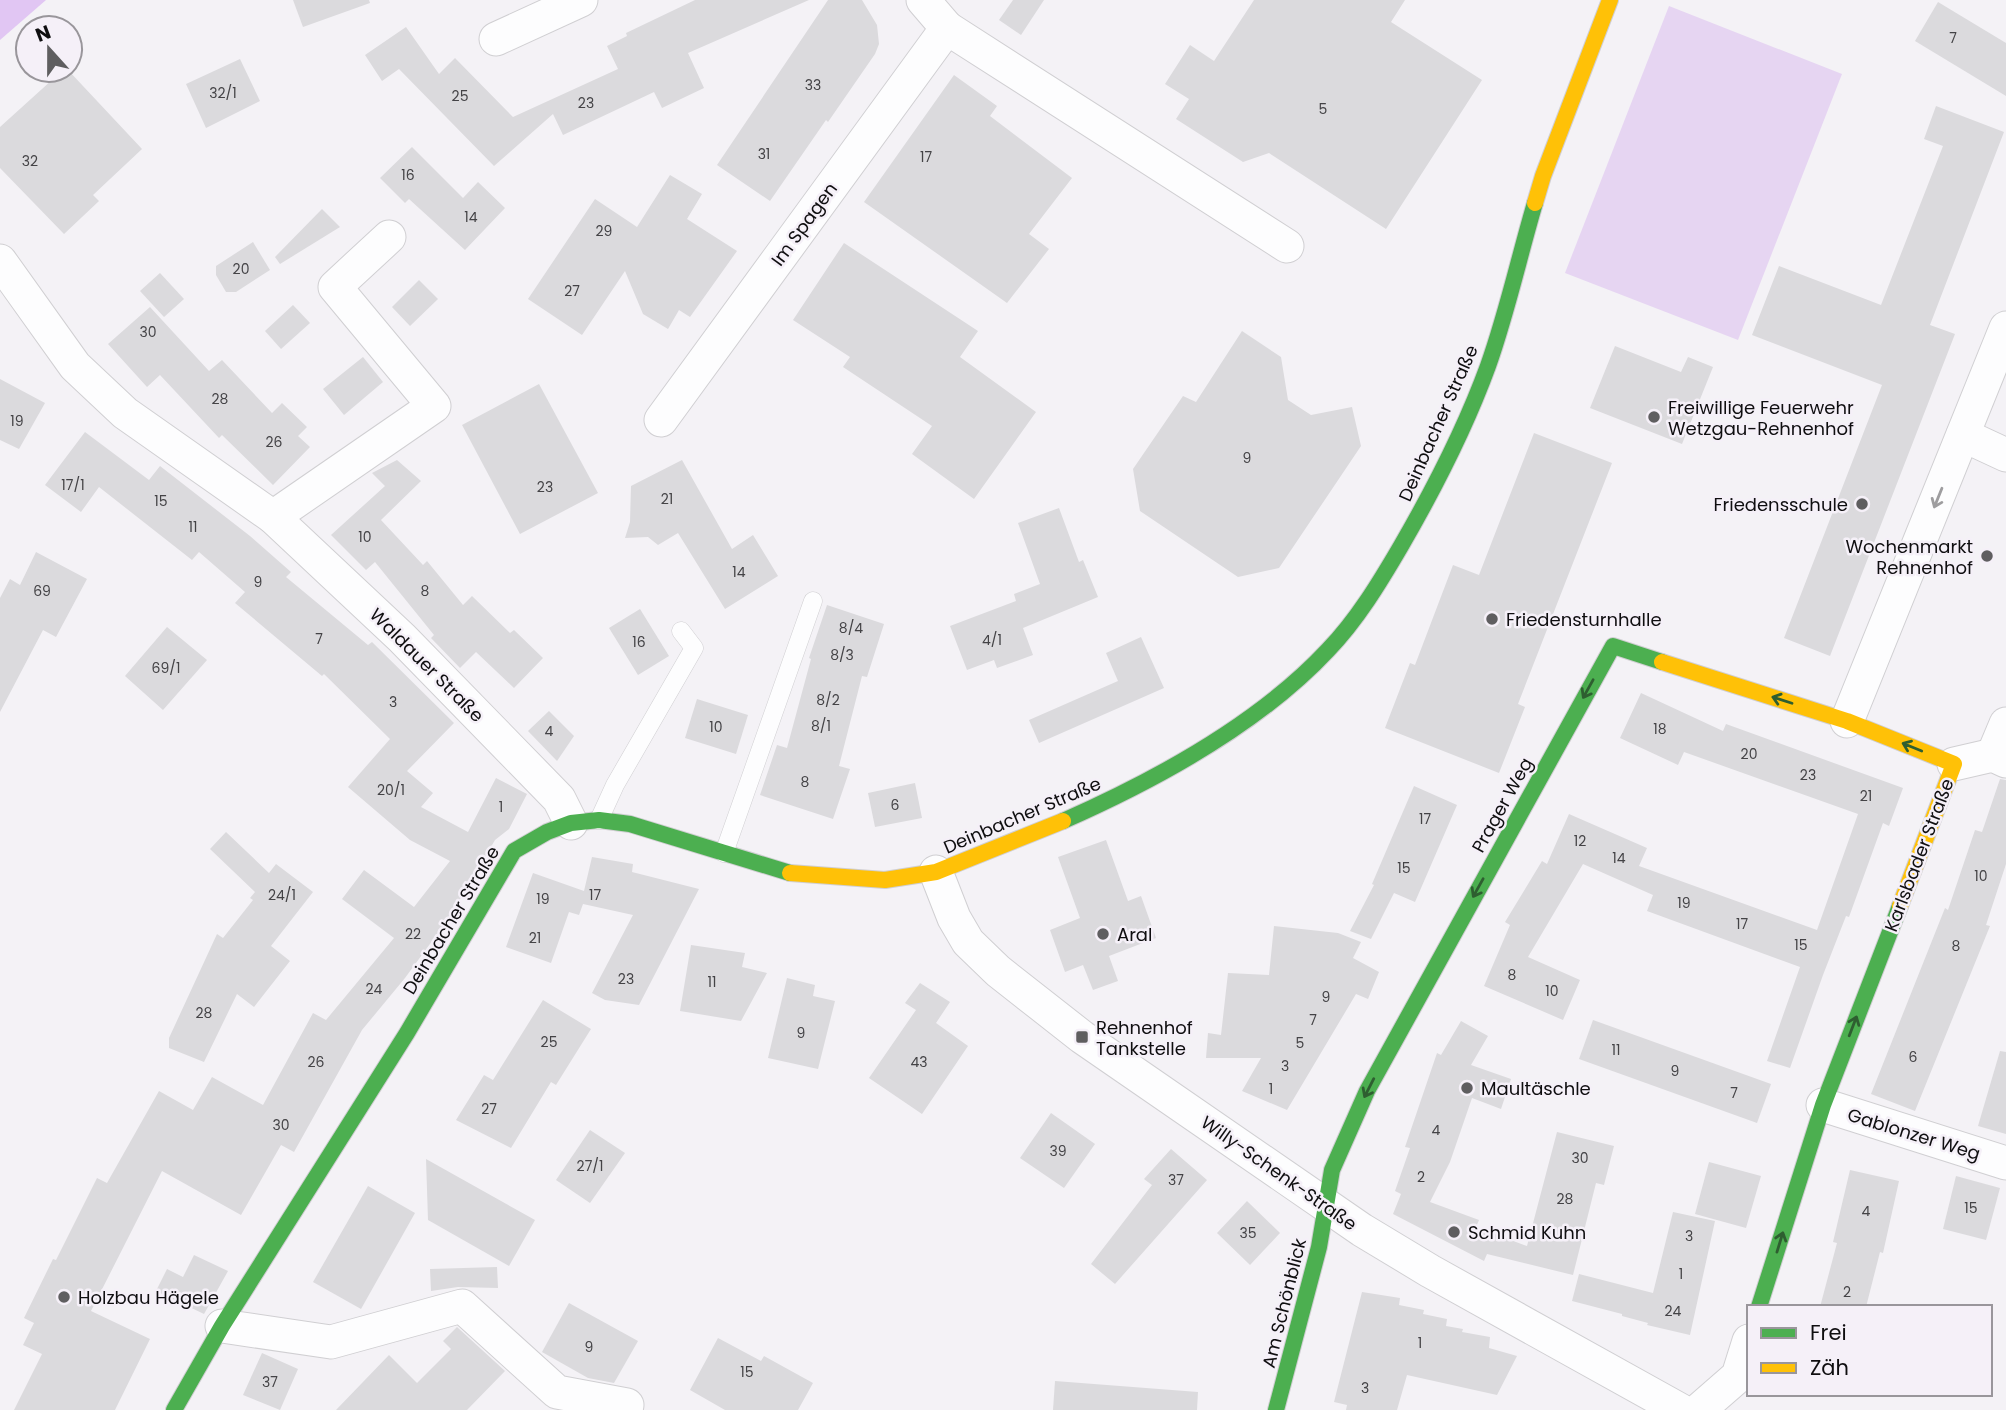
<svg xmlns="http://www.w3.org/2000/svg" width="2006" height="1410" font-family="Poppins,sans-serif">
<style>
.green{fill:#e6d5f2}
.forest{fill:#e1c6f3}
.building{fill:#dbdadd}
.lines{fill:none;stroke-linecap:round;stroke-linejoin:round}
.lane-casing{stroke:#d0cfd2;stroke-width:19}
.street-casing{stroke:#d0cfd2;stroke-width:35}
.fast-casing{stroke:#d0cfd2;stroke-width:18}
.slow-casing{stroke:#d0cfd2;stroke-width:18}
.lane{stroke:#fdfdfe;stroke-width:18}
.street{stroke:#fdfdfe;stroke-width:33}
.fast{stroke:#4caf50;stroke-width:16}
.slow{stroke:#ffc107;stroke-width:16}
.oneway{stroke:#9e9d9f}
.oneway2{stroke:#2e5e30}
.poi-dot{fill:#5f5e60;stroke:#f5f0f8;stroke-width:2.5}
.labels{text-anchor:middle;dominant-baseline:central;stroke-width:5;stroke-linejoin:round;paint-order:stroke}
.number-label{font-size:14px;fill:#444346}
.street-label{font-size:18px;fill:#0f0e10;stroke:#f5f0f8}
.poi-label{font-size:18px;fill:#0f0e10;stroke:#f5f0f8;text-anchor:start}
</style>
<rect width="100%" height="100%" fill="#f4f2f6"/>
<path class="green" d="M1669,6L1842,74L1738,340L1565,273Z"/>
<path class="forest" d="M0,0H46L0,40Z"/>
<g class="building">
<path d="M293,0H369L370,3L303,27Z"/>
<path d="M695,0H809L688,53L704,88L662,108L654,92L563,135L553,114L494,166L399,69L382,81L365,55L406,27L439,74L455,58L513,117L618,69L607,46L627,36L626,33Z"/>
<path d="M828,0H862L877,25L879,44L875,54L828,122L826,120L770,201L717,165Z"/>
<path d="M1013,0H1044L1021,35L999,20Z"/>
<path d="M1254,0H1405L1391,22L1482,80L1386,229L1269,153L1243,162L1176,119L1189,99L1165,84L1190,45L1214,61Z"/>
<path d="M1938,2L2006,43V96L1915,41Z"/>
<path d="M240,59L260,101L206,128L186,84Z"/>
<path d="M63,70H68L142,149L93,195L99,201L64,234L0,168V127Z"/>
<path d="M954,75L997,106L990,116L1072,178L1029,234L1049,249L1007,303L864,202Z"/>
<path d="M1936,106L2004,132L1930,325L1955,334L1830,656L1784,638L1882,385L1752,335L1779,266L1881,305L1943,146L1924,139Z"/>
<path d="M412,147L463,198L478,182L505,208L465,250L409,199L405,203L380,178Z"/>
<path d="M670,175L702,194L687,219L737,251L690,317L679,310L668,329L643,314L625,271L582,335L528,299L595,199L637,227Z"/>
<path d="M322,209L340,227L280,264L275,257Z"/>
<path d="M253,242L270,270L236,292H226L216,275V266Z"/>
<path d="M844,243L978,331L960,357L1036,412L974,499L912,454L932,426L843,367L850,357L793,320Z"/>
<path d="M160,273L184,299L164,317L140,291Z"/>
<path d="M419,280L438,299L410,326L392,307Z"/>
<path d="M293,305L310,323L281,349L265,331Z"/>
<path d="M150,307L209,371L222,360L272,413L282,403L307,427L298,436L310,447L273,485L222,435L219,438L160,375L147,387L108,344Z"/>
<path d="M1242,331L1281,357L1288,400L1311,415L1352,407L1361,446L1279,568L1238,577L1140,511L1133,469L1183,396L1196,402Z"/>
<path d="M1615,346L1681,372L1688,357L1713,367L1682,444L1590,408Z"/>
<path d="M363,357L383,382L344,415L323,389Z"/>
<path d="M0,379L45,403L19,449L0,440Z"/>
<path d="M539,384L598,493L520,534L462,425Z"/>
<path d="M85,432L149,480L160,466L250,536L291,572L286,577L368,645L372,642L454,723L407,771L433,793L421,807L468,832L496,778L527,794L509,829L495,840L449,918L405,978L362,1030L294,1152L281,1145L241,1215L162,1171L91,1311L150,1339L115,1410H14L42,1354L23,1345L34,1323L24,1318L53,1259L56,1260L97,1178L107,1183L159,1091L193,1110L212,1077L263,1105L313,1013L326,1020L394,938L342,899L364,870L414,907L450,861L410,840L348,787L390,739L324,674L322,676L235,603L245,592L199,552L192,560L99,487L81,512L45,485Z"/>
<path d="M1534,433L1612,463L1518,704L1525,707L1499,773L1385,728L1410,663L1415,665L1453,565L1479,575Z"/>
<path d="M397,460L421,481L381,520L423,565L427,561L463,605L472,596L510,633L514,630L543,658L514,688L476,652L460,668L431,638L434,635L375,562L366,570L331,535L385,486L372,473Z"/>
<path d="M682,460L732,549L753,535L778,576L725,609L678,533L658,545L648,537L625,538L630,522L631,486Z"/>
<path d="M1059,508L1079,562L1083,560L1098,597L1023,628L1033,655L997,668L994,660L967,670L950,626L1016,601L1014,594L1040,584L1018,523Z"/>
<path d="M36,552L87,579L56,637L43,630L0,712V598L10,579L20,585Z"/>
<path d="M827,605L884,624L867,677L862,676L839,766L850,769L833,819L760,795L777,745L787,748L811,659L809,658Z"/>
<path d="M640,609L669,656L638,675L609,628Z"/>
<path d="M167,627L207,660L163,710L125,676Z"/>
<path d="M1141,637L1164,688L1039,743L1029,720L1118,681L1106,653Z"/>
<path d="M1641,693L1723,731L1726,724L1903,788L1889,826L1883,823L1849,917L1846,916L1823,975L1790,1068L1767,1061L1800,967L1647,911L1653,895L1583,864L1528,957L1580,980L1563,1020L1484,986L1510,925L1505,922L1542,861L1547,864L1569,814L1647,848L1639,866L1817,930L1858,814L1684,752L1678,765L1620,738Z"/>
<path d="M697,699L748,715L736,754L685,738Z"/>
<path d="M549,711L574,736L557,761L528,731Z"/>
<path d="M2000,779L2006,780V864L1986,925L1990,926L1915,1111L1871,1094L1945,908L1948,910L1975,830L1982,832Z"/>
<path d="M915,783L922,818L875,827L868,793Z"/>
<path d="M1414,786L1457,805L1415,902L1394,893L1371,939L1350,931L1374,885L1372,884Z"/>
<path d="M226,832L269,873L276,864L313,892L271,946L290,961L254,1007L237,994L204,1062L169,1048V1038L217,934L223,938L253,900L250,898L255,892L210,849Z"/>
<path d="M1106,840L1128,901L1141,896L1156,938L1109,956L1118,981L1093,990L1083,965L1065,972L1050,930L1080,918L1058,857Z"/>
<path d="M592,857L633,864L632,872L699,889L639,1005L605,1000L592,993L633,915L583,904L579,915L569,912L551,963L506,947L533,873L584,891Z"/>
<path d="M1274,926L1338,933L1361,942L1353,958L1379,972L1368,999L1356,994L1287,1110L1242,1091L1261,1058H1206L1208,1033L1221,1035L1228,973L1269,975Z"/>
<path d="M691,945L745,953L742,967L767,973L741,1021L680,1011Z"/>
<path d="M787,978L815,985L813,996L835,1001L818,1069L768,1058Z"/>
<path d="M920,983L950,1002L936,1023L968,1046L922,1114L869,1078L916,1010L905,1003Z"/>
<path d="M543,1000L591,1029L556,1085L551,1082L511,1148L456,1120L484,1075L493,1080Z"/>
<path d="M1593,1020L1771,1084L1757,1123L1579,1059Z"/>
<path d="M1461,1021L1488,1036L1471,1065L1511,1079L1501,1109L1472,1098L1450,1162L1430,1202L1479,1220L1476,1227L1527,1246L1557,1132L1614,1146L1604,1185L1596,1183L1573,1275L1487,1254L1484,1261L1393,1214L1401,1194L1395,1191L1410,1148L1405,1147L1437,1053L1441,1055Z"/>
<path d="M2000,1051L2006,1052V1134L1978,1126Z"/>
<path d="M1051,1113L1095,1144L1064,1188L1020,1158Z"/>
<path d="M590,1130L625,1153L590,1203L556,1180Z"/>
<path d="M1171,1149L1207,1180L1115,1284L1091,1264L1152,1185L1144,1179Z"/>
<path d="M426,1159L535,1220L509,1266L428,1220Z"/>
<path d="M1709,1162L1761,1176L1746,1228L1695,1214Z"/>
<path d="M1850,1170L1899,1181L1883,1253L1880,1252L1866,1307H1820L1837,1243L1833,1242Z"/>
<path d="M1956,1176L2000,1188L1986,1240L1943,1229Z"/>
<path d="M368,1186L415,1213L361,1309L313,1282Z"/>
<path d="M1247,1201L1280,1233L1250,1265L1217,1233Z"/>
<path d="M1673,1212L1715,1221L1690,1335L1647,1325L1648,1323L1622,1316V1314L1572,1301L1579,1274L1653,1293Z"/>
<path d="M194,1255L228,1271L204,1314L156,1291L167,1269L183,1277Z"/>
<path d="M497,1267L498,1288L458,1287L431,1291L430,1269Z"/>
<path d="M1362,1292L1400,1298L1399,1305L1424,1310L1423,1314L1447,1319L1446,1326L1463,1329L1462,1332L1490,1337L1489,1348L1517,1356L1497,1395L1407,1375L1397,1410H1346L1347,1405L1334,1402Z"/>
<path d="M569,1303L638,1341L614,1383L588,1378L542,1352Z"/>
<path d="M457,1327L505,1371L467,1410H336L389,1355L417,1383L451,1349L443,1341Z"/>
<path d="M718,1338L761,1361L764,1356L813,1383L798,1410H725L690,1390Z"/>
<path d="M262,1353L298,1369L280,1410L243,1395Z"/>
<path d="M1055,1381L1198,1392L1197,1410H1053Z"/>
</g>
<g class="lines">
<defs>
<g id="lane">
<path d="M599,820L615,785L694,648L681,631"/>
<path d="M724,853L813,601"/>
</g>
<g id="street">
<path d="M947,28L1287,246"/>
<path d="M496,39L581,0"/>
<path d="M0,261L75,366L125,413L273,517L402,638L559,799L571,823"/>
<path d="M661,420L947,28L923,0"/>
<path d="M1963,435L2006,455"/>
<path d="M273,517L434,406L335,287L389,237"/>
<path d="M1847,721L2006,328"/>
<path d="M1993,755L2006,724"/>
<path d="M1954,764L1993,755L2006,761"/>
<path d="M936,872L954,918L968,942L998,971L1082,1037L1362,1230L1430,1271L1680,1410"/>
<path d="M1823,1105L2006,1163"/>
<path d="M222,1326L331,1342L462,1306L557,1392L627,1405L626,1410"/>
<path d="M1699,1410L1738,1376L1749,1341"/>
</g>
<g id="fast">
<path d="M1063,821C1156,780 1258,725 1328,650C1357,620 1380,582 1401,546C1434,489 1465,429 1488,366C1507,313 1519,257 1535,203"/>
<path d="M1759,1307L1823,1105L1900,906"/>
<path d="M174,1410L222,1326L407,1033L514,851L547,832L571,823L599,820L630,824L790,873"/>
<path d="M1276,1410L1319,1247L1332,1170L1367,1091L1613,646L1662,662"/>
</g>
<g id="slow">
<path d="M1535,203L1543,176L1610,0"/>
<path d="M1662,662L1847,721L1954,764L1900,906"/>
<path d="M790,873L885,880L936,872L1063,821"/>
</g>
</defs>
<use href="#lane" class="lane-casing"/>
<use href="#street" class="street-casing"/>
<use href="#fast" class="fast-casing"/>
<use href="#slow" class="slow-casing"/>
<use href="#lane" class="lane"/>
<use href="#street" class="street"/>
<use href="#fast" class="fast"/>
<use href="#slow" class="slow"/>
</g>
<defs><path id="oneway-shaft" d="M-6 0H5M1.5-3L5.5 0L1.5 3" fill="none" stroke-width="1.6" stroke-linecap="round" stroke-linejoin="round" transform="scale(1.75)"/></defs>
<use class="oneway" href="#oneway-shaft" transform="translate(1938 498) rotate(112)"/>
<g class="oneway2">
<use href="#oneway-shaft" transform="translate(1588 689) rotate(119)"/>
<use href="#oneway-shaft" transform="translate(1782 700) rotate(-162)"/>
<use href="#oneway-shaft" transform="translate(1912 747) rotate(-158)"/>
<use href="#oneway-shaft" transform="translate(1478 888) rotate(119)"/>
<use href="#oneway-shaft" transform="translate(1853 1026) rotate(-69)"/>
<use href="#oneway-shaft" transform="translate(1369 1088) rotate(117)"/>
<use href="#oneway-shaft" transform="translate(1780 1242) rotate(-73)"/>
</g>
<g class="poi-dot">
<circle cx="1654" cy="417" r="7"/>
<circle cx="1862" cy="504" r="7"/>
<circle cx="1987" cy="556" r="7"/>
<circle cx="1492" cy="619" r="7"/>
<circle cx="1103" cy="934" r="7"/>
<rect x="1075" y="1030" width="14" height="14" rx="3.5"/>
<circle cx="1467" cy="1088" r="7"/>
<circle cx="1454" cy="1232" r="7"/>
<circle cx="64" cy="1297" r="7"/>
</g>
<g class="labels">
<g class="number-label">
<text x="1953" y="38">7</text>
<text x="813" y="85">33</text>
<text x="223" y="93">32/1</text>
<text x="460" y="96">25</text>
<text x="586" y="103">23</text>
<text x="1323" y="109">5</text>
<text x="764" y="154">31</text>
<text x="926" y="157">17</text>
<text x="30" y="161">32</text>
<text x="408" y="175">16</text>
<text x="471" y="217">14</text>
<text x="604" y="231">29</text>
<text x="241" y="269">20</text>
<text x="572" y="291">27</text>
<text x="148" y="332">30</text>
<text x="220" y="399">28</text>
<text x="17" y="421">19</text>
<text x="274" y="442">26</text>
<text x="1247" y="458">9</text>
<text x="73" y="485">17/1</text>
<text x="545" y="487">23</text>
<text x="667" y="499">21</text>
<text x="161" y="501">15</text>
<text x="193" y="527">11</text>
<text x="365" y="537">10</text>
<text x="739" y="572">14</text>
<text x="258" y="582">9</text>
<text x="42" y="591">69</text>
<text x="425" y="591">8</text>
<text x="851" y="628">8/4</text>
<text x="319" y="639">7</text>
<text x="992" y="640">4/1</text>
<text x="639" y="642">16</text>
<text x="842" y="655">8/3</text>
<text x="166" y="668">69/1</text>
<text x="828" y="700">8/2</text>
<text x="393" y="702">3</text>
<text x="821" y="726">8/1</text>
<text x="716" y="727">10</text>
<text x="1660" y="729">18</text>
<text x="549" y="731">4</text>
<text x="1749" y="754">20</text>
<text x="1808" y="775">23</text>
<text x="805" y="782">8</text>
<text x="391" y="790">20/1</text>
<text x="1866" y="796">21</text>
<text x="895" y="805">6</text>
<text x="501" y="807">1</text>
<text x="1425" y="819">17</text>
<text x="1580" y="841">12</text>
<text x="1619" y="858">14</text>
<text x="1404" y="868">15</text>
<text x="1981" y="876">10</text>
<text x="282" y="895">24/1</text>
<text x="595" y="895">17</text>
<text x="543" y="899">19</text>
<text x="1684" y="903">19</text>
<text x="1742" y="924">17</text>
<text x="413" y="934">22</text>
<text x="535" y="938">21</text>
<text x="1801" y="945">15</text>
<text x="1956" y="946">8</text>
<text x="1512" y="975">8</text>
<text x="626" y="979">23</text>
<text x="712" y="982">11</text>
<text x="374" y="989">24</text>
<text x="1552" y="991">10</text>
<text x="1326" y="997">9</text>
<text x="204" y="1013">28</text>
<text x="1313" y="1020">7</text>
<text x="801" y="1033">9</text>
<text x="549" y="1042">25</text>
<text x="1300" y="1043">5</text>
<text x="1616" y="1050">11</text>
<text x="1913" y="1057">6</text>
<text x="316" y="1062">26</text>
<text x="919" y="1062">43</text>
<text x="1285" y="1066">3</text>
<text x="1675" y="1071">9</text>
<text x="1271" y="1089">1</text>
<text x="1734" y="1093">7</text>
<text x="489" y="1109">27</text>
<text x="281" y="1125">30</text>
<text x="1436" y="1130">4</text>
<text x="1058" y="1151">39</text>
<text x="1580" y="1158">30</text>
<text x="590" y="1166">27/1</text>
<text x="1421" y="1177">2</text>
<text x="1176" y="1180">37</text>
<text x="1565" y="1199">28</text>
<text x="1971" y="1208">15</text>
<text x="1866" y="1211">4</text>
<text x="1248" y="1233">35</text>
<text x="1689" y="1236">3</text>
<text x="1681" y="1274">1</text>
<text x="1847" y="1292">2</text>
<text x="1673" y="1311">24</text>
<text x="1420" y="1343">1</text>
<text x="589" y="1347">9</text>
<text x="747" y="1372">15</text>
<text x="270" y="1382">37</text>
<text x="1365" y="1388">3</text>
</g>
<g class="street-label">
<text transform="translate(804 224) rotate(-54)">Im Spagen</text>
<text transform="translate(1438 423) rotate(-66)">Deinbacher Straße</text>
<text transform="translate(427 665) rotate(45)">Waldauer Straße</text>
<text transform="translate(1502 805) rotate(-61)">Prager Weg</text>
<text transform="translate(1022 815) rotate(-23)">Deinbacher Straße</text>
<text transform="translate(1919 855) rotate(-69)">Karlsbader Straße</text>
<text transform="translate(451 920) rotate(-59)">Deinbacher Straße</text>
<text transform="translate(1914 1134) rotate(17)">Gablonzer Weg</text>
<text transform="translate(1279 1173) rotate(35)">Willy-Schenk-Straße</text>
<text transform="translate(1284 1303) rotate(-76)">Am Schönblick</text>
</g>
<g class="poi-label">
<text x="1668" y="407">Freiwillige Feuerwehr<tspan x="1668" dy="21">Wetzgau-Rehnenhof</tspan></text>
<text x="1848" y="504" text-anchor="end">Friedensschule</text>
<text x="1973" y="546" text-anchor="end">Wochenmarkt<tspan x="1973" dy="21">Rehnenhof</tspan></text>
<text x="1506" y="619">Friedensturnhalle</text>
<text x="1117" y="934">Aral</text>
<text x="1096" y="1027">Rehnenhof<tspan x="1096" dy="21">Tankstelle</tspan></text>
<text x="1481" y="1088">Maultäschle</text>
<text x="1468" y="1232">Schmid Kuhn</text>
<text x="78" y="1297">Holzbau Hägele</text>
</g>
</g>
<rect x="1747" y="1305" width="245" height="91" fill="#f5f0f8" stroke="#99969b" stroke-width="2"/>
<rect x="1761" y="1328" width="35" height="10" fill="#4caf50" stroke="#99969b" stroke-width="2"/>
<text x="1810" y="1340" font-size="21" fill="#0f0e10">Frei</text>
<rect x="1761" y="1363" width="35" height="10" fill="#ffc107" stroke="#99969b" stroke-width="2"/>
<text x="1810" y="1375" font-size="21" fill="#0f0e10">Zäh</text>
<g transform="translate(49 49) rotate(339)"><circle r="33" fill="#f5f0f8" stroke="#99969b" stroke-width="2"/>
<path d="M0-5L12 26L0 18L-12 26Z" fill="#5f5e60"/>
<text y="-10" font-size="19" font-weight="bold" text-anchor="middle" fill="#0f0e10">N</text>
</g>
</svg>
